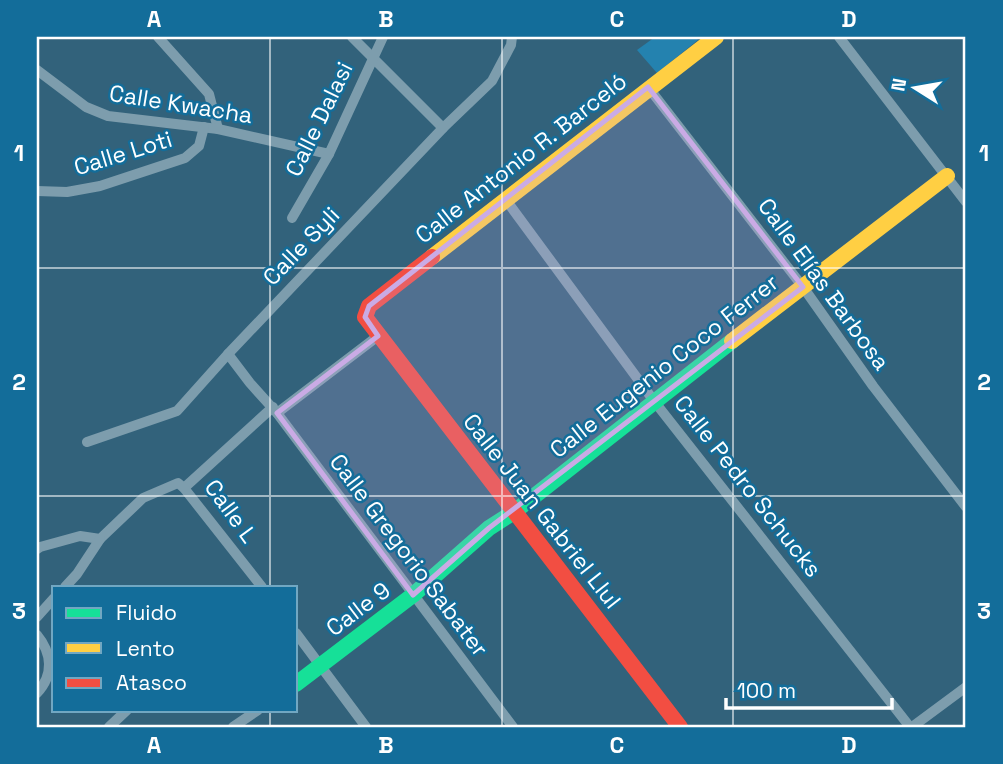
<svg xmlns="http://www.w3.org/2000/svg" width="1003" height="764" font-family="'Space Grotesk',sans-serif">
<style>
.green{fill:#2482af}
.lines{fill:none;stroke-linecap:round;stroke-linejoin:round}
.street{stroke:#7d9dad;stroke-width:10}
.fast{stroke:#16e098;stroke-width:16}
.slow{stroke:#ffcf43;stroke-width:16}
.jam{stroke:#f24e42;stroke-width:16}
.marked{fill:#caabe5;fill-opacity:0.2;stroke:#caabe5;stroke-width:5;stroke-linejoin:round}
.grid{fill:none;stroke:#fff;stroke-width:2;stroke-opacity:0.55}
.labels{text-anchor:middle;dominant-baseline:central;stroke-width:5;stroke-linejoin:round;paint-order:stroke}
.street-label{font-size:23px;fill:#fff;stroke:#136d9a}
.neatline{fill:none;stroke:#fff;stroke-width:2.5}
.grid-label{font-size:23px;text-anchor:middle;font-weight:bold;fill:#fff}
</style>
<rect width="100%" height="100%" fill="#32627b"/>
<path class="green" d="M655,37H695L698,40L657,73L637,50Z"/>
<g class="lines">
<g class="street">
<path d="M158,37L209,94L218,129"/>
<path d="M352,37L443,128"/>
<path d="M839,37L966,202"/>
<path d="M37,70L86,107L108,116L218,129L329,154"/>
<path d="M648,87L803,287L873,386L966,507"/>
<path d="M37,191L67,192L100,186L185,158L199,146L204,127"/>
<path d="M506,200L654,401L910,727"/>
<path d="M292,218L329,154L383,37"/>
<path d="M228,354L250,383L277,413L513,727"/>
<path d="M277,413L378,336"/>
<path d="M87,442L177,411L228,354L443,128L492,81L511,45L512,37"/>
<path d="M184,488L273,407"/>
<path d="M37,549L40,547L80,536L100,539L143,498L178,483L184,488L262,587"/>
<path d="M65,587L77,574L100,539"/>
<path d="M37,617L54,598"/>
<path d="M296,633L366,727"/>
<path d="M37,635C52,653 54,675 37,693"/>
<path d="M109,727L127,710"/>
<path d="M233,727L258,710"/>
<path d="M912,727L966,687"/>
</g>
<path class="fast" d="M296,684L413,595L489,528L514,512L732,341"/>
<g class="slow">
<path d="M432,257L716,37"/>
<path d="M732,341L947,176"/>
</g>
<path class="jam" d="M432,257L369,306L365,317L680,727"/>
</g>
<path class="marked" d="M648,87L803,287L489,528L413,595L277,413L378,336L365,317L369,306Z"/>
<path class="grid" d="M270,37V587M502,37V727M733,37V727M37,268H966M37,496H966M270,710V727"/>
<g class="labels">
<g class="street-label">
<text transform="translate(181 104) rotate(9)">Calle Kwacha</text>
<text transform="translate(319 119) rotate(-64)">Calle Dalasi</text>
<text transform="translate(123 153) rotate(-17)">Calle Loti</text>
<text transform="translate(521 158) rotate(-38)">Calle Antonio R. Barceló</text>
<text transform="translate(301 246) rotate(-46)">Calle Syli</text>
<text transform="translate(824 284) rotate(54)">Calle Elías Barbosa</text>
<text transform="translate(664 366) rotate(-38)">Calle Eugenio Coco Ferrer</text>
<text transform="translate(748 486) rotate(52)">Calle Pedro Schucks</text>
<text transform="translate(231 511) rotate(54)">Calle L</text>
<text transform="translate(542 511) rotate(52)">Calle Juan Gabriel Llul</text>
<text transform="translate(409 555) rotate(53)">Calle Gregorio Sabater</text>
<text transform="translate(358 609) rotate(-37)">Calle 9</text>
</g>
</g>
<rect width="1003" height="764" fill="none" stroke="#136d9a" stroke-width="77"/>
<rect x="52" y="586" width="245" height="126" fill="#136d9a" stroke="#71a7c2" stroke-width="2"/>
<rect x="66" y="608" width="35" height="10" fill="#16e098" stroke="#71a7c2" stroke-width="2"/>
<text x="116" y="620" font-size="21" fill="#ffffff">Fluido</text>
<rect x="66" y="643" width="35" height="10" fill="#ffcf43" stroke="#71a7c2" stroke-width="2"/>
<text x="116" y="656" font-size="21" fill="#ffffff">Lento</text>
<rect x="66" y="678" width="35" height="10" fill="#f24e42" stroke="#71a7c2" stroke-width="2"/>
<text x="116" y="690" font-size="21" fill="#ffffff">Atasco</text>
<g transform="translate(915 88) rotate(281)" stroke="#136d9a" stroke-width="5" paint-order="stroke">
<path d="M0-5L12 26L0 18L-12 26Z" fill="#ffffff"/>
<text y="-10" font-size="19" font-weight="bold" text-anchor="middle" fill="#ffffff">N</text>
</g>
<path d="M726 698v10h166v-10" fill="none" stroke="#ffffff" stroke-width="3.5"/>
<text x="737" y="698" font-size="21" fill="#ffffff" stroke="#136d9a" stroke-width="5" paint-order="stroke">100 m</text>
<rect x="38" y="38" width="926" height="688" class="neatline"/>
<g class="grid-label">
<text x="154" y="27">A</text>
<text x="386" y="27">B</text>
<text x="617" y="27">C</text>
<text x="849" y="27">D</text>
<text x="19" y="161">1</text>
<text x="984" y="161">1</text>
<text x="19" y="390">2</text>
<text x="984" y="390">2</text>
<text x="19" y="619">3</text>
<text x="984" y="619">3</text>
<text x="154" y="753">A</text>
<text x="386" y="753">B</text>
<text x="617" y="753">C</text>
<text x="849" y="753">D</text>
</g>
</svg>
